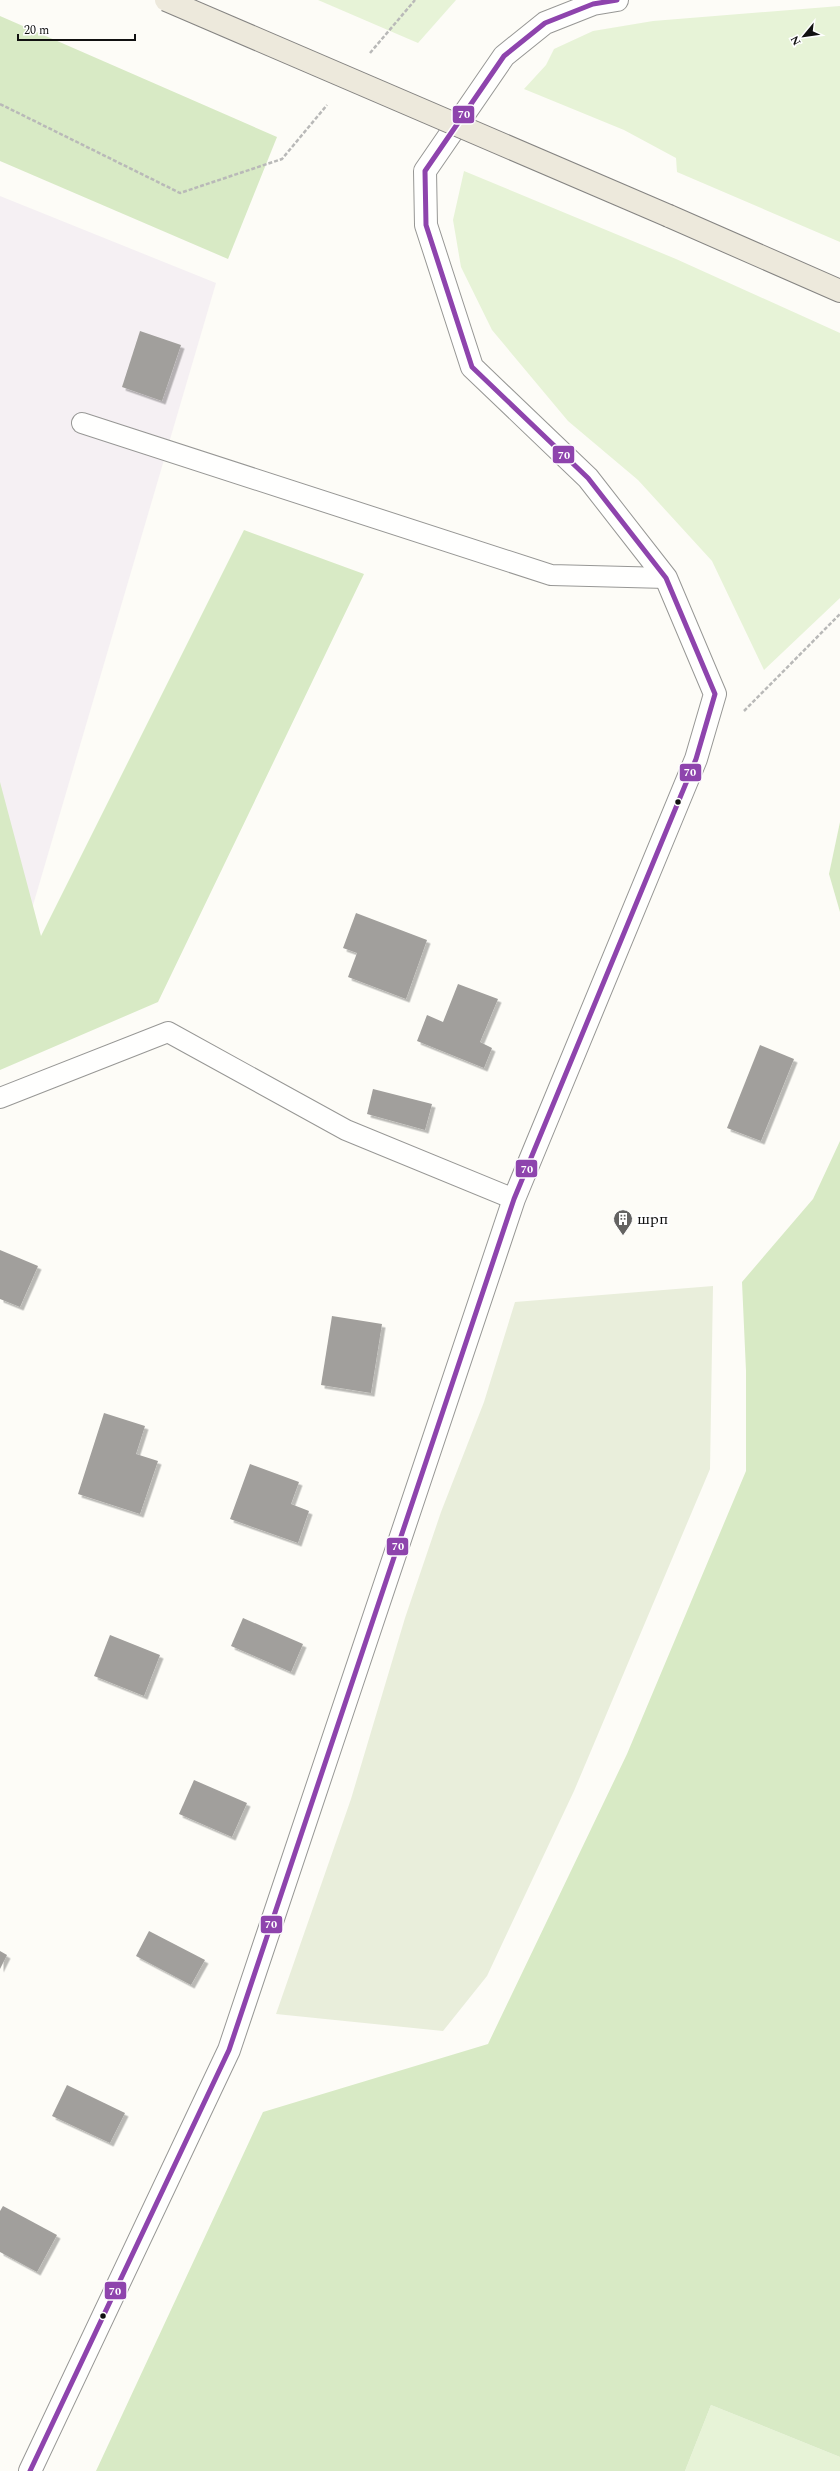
<svg xmlns="http://www.w3.org/2000/svg" width="840" height="2471" font-family="Spectral,serif">
<style>
.industrial{fill:#f5f0f3}
.green{fill:#e7f3d7}
.forest{fill:#d8eac5}
.cemetery{fill:#e9eedb}
.building{fill:#a19f9c;filter:url(#shadow)}
.lines{fill:none;stroke-linecap:round;stroke-linejoin:round}
.service-casing{stroke:#979795;stroke-width:22}
.tertiary-casing{stroke:#979795;stroke-width:24}
.primary-casing{stroke:#858482;stroke-width:24}
.path{stroke:#b9b9b8;stroke-width:2.5;stroke-dasharray:4 2;stroke-linecap:butt}
.service{stroke:#fffffe;stroke-width:20}
.tertiary{stroke:#fffffe;stroke-width:22}
.primary{stroke:#ede9dc;stroke-width:22}
.primary-bridge-casing{stroke:#858482;stroke-width:24;stroke-linecap:butt}
.primary-bridge{stroke:#ede9dc;stroke-width:22}
.bus-1-casing{stroke:#fff;stroke-width:8}
.bus-1{stroke:#8e44ad;stroke-width:5}
.bus-dot{fill:#111;stroke:#fff;stroke-width:1.5}
.labels{text-anchor:middle;dominant-baseline:central;stroke-width:4;stroke-linejoin:round;paint-order:stroke}
.poi-label{font-size:16px;fill:#111;stroke:#fff;text-anchor:start}
.line-badge{stroke:#fff;stroke-width:1.5}
.badge-label{font-size:11px;text-anchor:middle;font-weight:bold;fill:#fff}
</style>
<defs>
<filter id="shadow"><feDropShadow dx="3.5" dy="3.5" stdDeviation="0" flood-color="#0004"/></filter>
</defs>
<rect width="100%" height="100%" fill="#fdfcf7"/>
<path class="industrial" d="M0,196L216,283L31,912L0,900Z"/>
<g class="green">
<path d="M318,0H456L418,43Z"/>
<path d="M840,6V242L677,172L676,158L624,130L524,89L546,65L554,49L593,31L653,21Z"/>
<path d="M464,171L676,259L840,333V598L764,670L712,561L638,480L568,421L492,330L461,267L453,220Z"/>
<path d="M711,2405L840,2457V2471H685Z"/>
</g>
<g class="forest">
<path d="M0,16L277,137L228,259L0,161Z"/>
<path d="M244,530L364,574L158,1002L0,1070V782L41,936Z"/>
<path d="M840,822V912L829,874Z"/>
<path d="M840,1141V2457L711,2405L685,2471H96L263,2112L488,2044L627,1754L746,1471V1371L742,1282L813,1199Z"/>
</g>
<path class="cemetery" d="M713,1286L710,1469L574,1791L487,1976L443,2031L276,2014L351,1799L405,1618L441,1512L484,1402L515,1302Z"/>
<g class="building">
<path d="M140,331L181,345L162,401L122,387Z"/>
<path d="M356,913L427,940L406,999L348,977L357,953L343,948Z"/>
<path d="M458,984L498,999L480,1042L492,1048L484,1068L417,1041L427,1015L443,1022Z"/>
<path d="M760,1045L794,1059L761,1141L727,1128Z"/>
<path d="M373,1089L432,1104L425,1130L367,1114Z"/>
<path d="M0,1250L38,1266L20,1307L0,1299Z"/>
<path d="M332,1316L382,1324L371,1393L321,1385Z"/>
<path d="M104,1413L145,1426L136,1454L158,1461L140,1514L78,1494Z"/>
<path d="M250,1464L299,1482L291,1504L309,1511L298,1543L230,1519Z"/>
<path d="M243,1618L303,1644L291,1672L231,1646Z"/>
<path d="M110,1635L160,1655L144,1696L94,1676Z"/>
<path d="M194,1780L247,1803L232,1837L179,1814Z"/>
<path d="M149,1931L205,1960L191,1985L136,1956Z"/>
<path d="M0,1951L7,1955L0,1969Z"/>
<path d="M67,2085L125,2113L110,2143L52,2116Z"/>
<path d="M3,2206L57,2235L37,2272L0,2252V2211Z"/>
</g>
<g class="lines">
<defs>
<g id="service">
<path d="M82,423L551,575L666,578"/>
<path d="M0,1098L168,1032L346,1130L514,1199"/>
</g>
<path id="tertiary" d="M30,2471L229,2050L514,1199L696,759L715,694L666,578L588,478L472,367L426,225L425,171L504,56L545,23L593,4L617,0"/>
<path id="primary" d="M669,216L840,291"/>
</defs>
<use href="#service" class="service-casing"/>
<use href="#tertiary" class="tertiary-casing"/>
<use href="#primary" class="primary-casing"/>
<g class="path">
<path d="M370,53L415,0"/>
<path d="M0,104L180,193L282,159L327,105"/>
<path d="M744,711L840,614"/>
</g>
<use href="#service" class="service"/>
<use href="#tertiary" class="tertiary"/>
<use href="#primary" class="primary"/>
<defs>
<path id="primary-bridge" d="M166,0L669,216"/>
</defs>
<use href="#primary-bridge" class="primary-bridge-casing"/>
<use href="#primary-bridge" class="primary-bridge"/>
<defs>
<path id="bus-1" d="M30,2471L229,2050L514,1199L696,759L715,694L666,578L588,478L472,367L426,225L425,171L504,56L545,23L593,4L617,0"/>
</defs>
<use href="#bus-1" class="bus-1-casing"/>
<use href="#bus-1" class="bus-1"/>
</g>
<defs>
<symbol id="building-pin" viewBox="-11 -11 22 30"><path d="M0 17L-7.5 6A9.5 9.5 0 1 1 7.5 6Z" fill="#646362" stroke="#fff"/><path d="M-4-6H4V6H1V3H-1V6H-4ZM-2.5-4.3h1.7v1.8h-1.7ZM.8-4.3h1.7v1.8H.8ZM-2.5-1h1.7V.8h-1.7ZM.8-1h1.7V.8H.8Z" fill="#fff"/></symbol>
</defs>
<g fill-rule="evenodd">
<use href="#building-pin" x="612" y="1208" width="22" height="30"/>
</g>
<g class="bus-dot">
<circle cx="678" cy="802" r="3.5"/>
<circle cx="103" cy="2316" r="3.5"/>
</g>
<g class="labels">
<g class="poi-label">
<text x="637" y="1219">шрп</text>
</g>
</g>
<g class="line-badge">
<rect x="452" y="105" width="23" height="19" rx="4" fill="#8e44ad"/>
<rect x="552" y="445" width="23" height="19" rx="4" fill="#8e44ad"/>
<rect x="679" y="763" width="23" height="19" rx="4" fill="#8e44ad"/>
<rect x="515" y="1159" width="23" height="19" rx="4" fill="#8e44ad"/>
<rect x="386" y="1537" width="23" height="19" rx="4" fill="#8e44ad"/>
<rect x="260" y="1915" width="23" height="19" rx="4" fill="#8e44ad"/>
<rect x="104" y="2281" width="23" height="19" rx="4" fill="#8e44ad"/>
</g>
<g class="badge-label">
<text x="464" y="118">70</text>
<text x="564" y="459">70</text>
<text x="690" y="776">70</text>
<text x="527" y="1173">70</text>
<text x="398" y="1550">70</text>
<text x="271" y="1928">70</text>
<text x="115" y="2295">70</text>
</g>
<g transform="translate(804 36) rotate(241)" stroke="#ffffff" stroke-width="3" paint-order="stroke">
<path d="M0-3L7 15L0 10L-7 15Z" fill="#111111"/>
<text y="-6" font-size="11" font-weight="bold" text-anchor="middle" fill="#111111">N</text>
</g>
<path d="M18 34v6h117v-6" fill="none" stroke="#111111" stroke-width="2"/>
<text x="24" y="34" font-size="12" fill="#111111" stroke="#ffffff" stroke-width="3" paint-order="stroke">20 m</text>
</svg>
